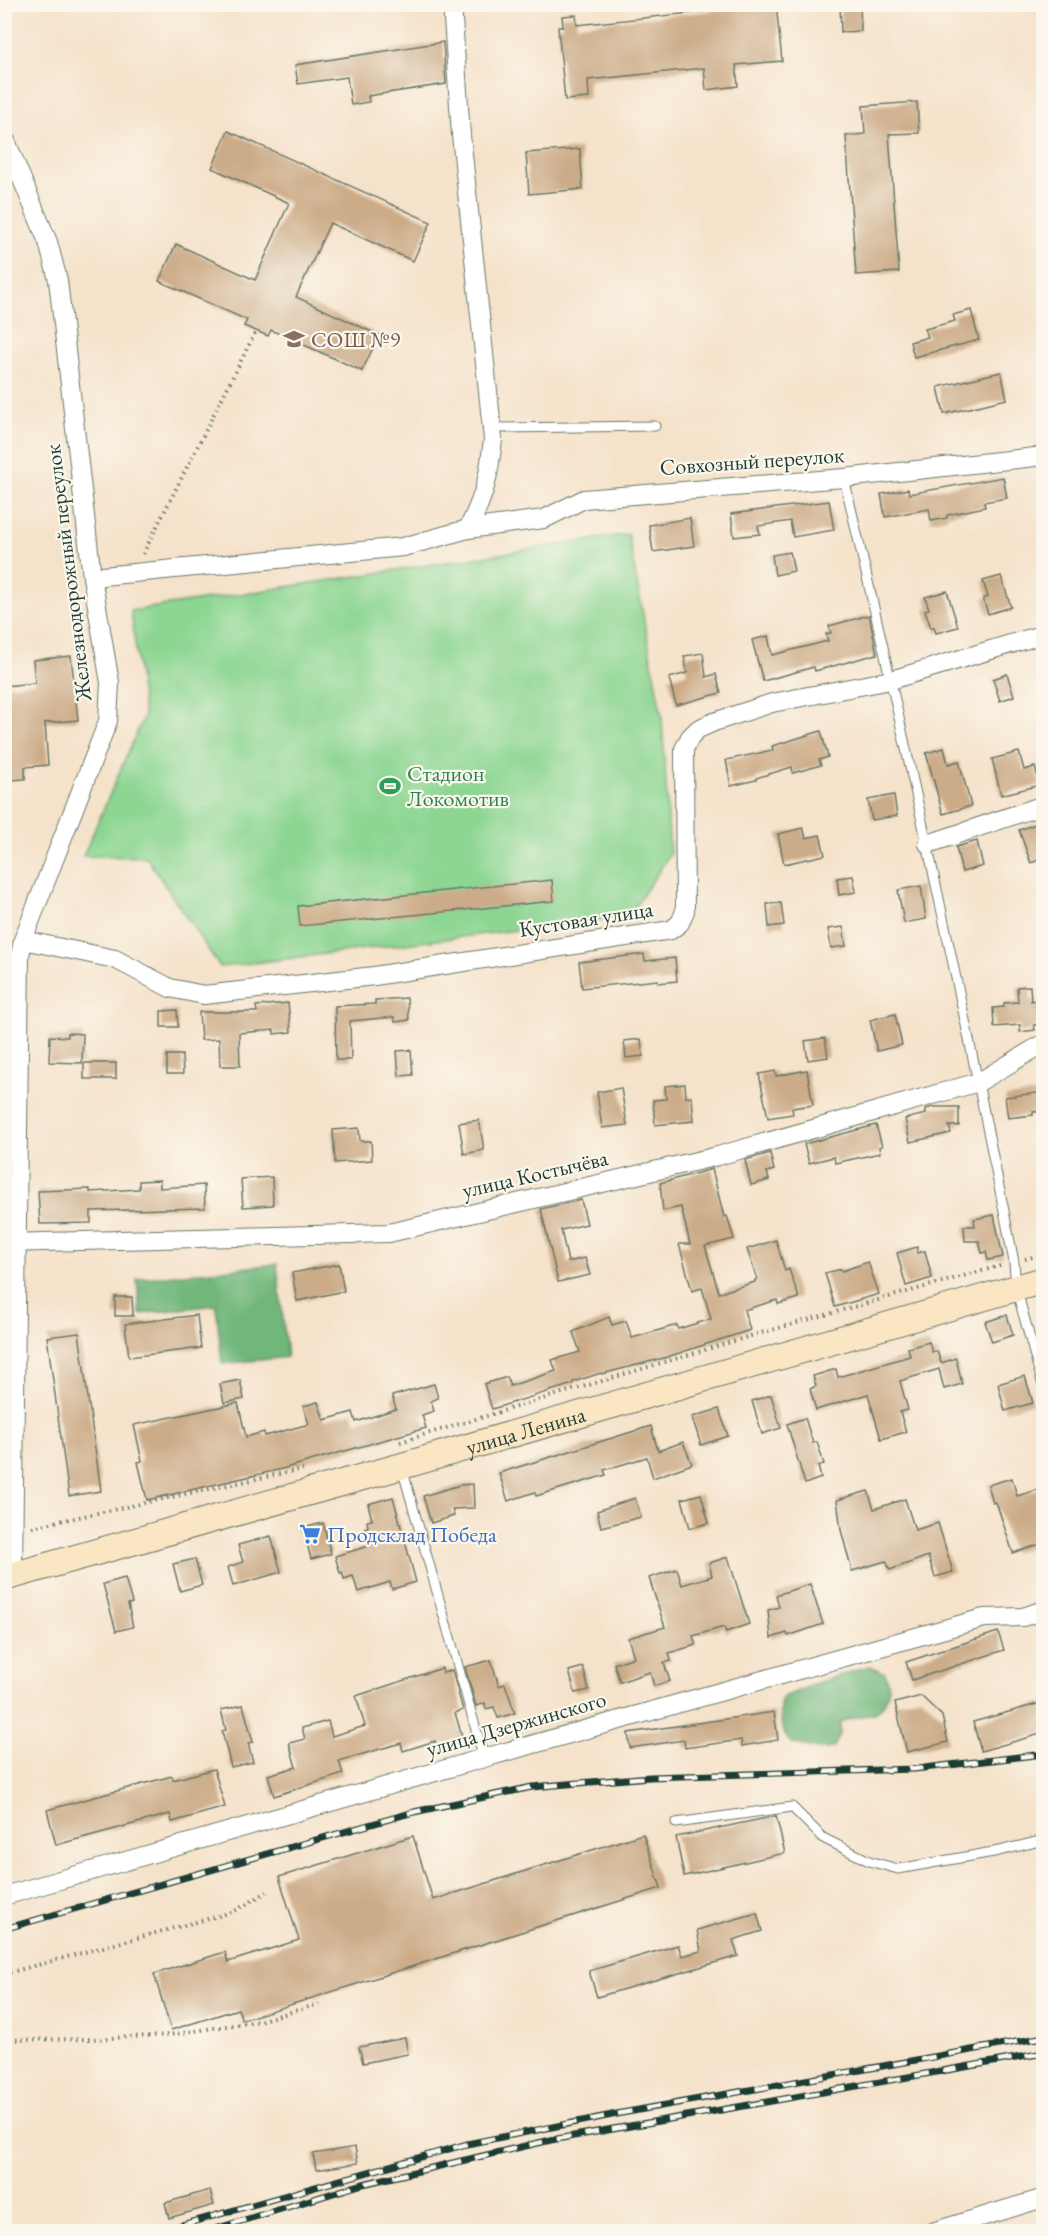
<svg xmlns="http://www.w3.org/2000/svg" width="1048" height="2236" font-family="'EB Garamond',serif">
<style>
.green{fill:#8cd692;stroke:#568a63;stroke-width:1.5}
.forest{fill:#71b77c;stroke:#487a58;stroke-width:1.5}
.building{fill:#ccac88}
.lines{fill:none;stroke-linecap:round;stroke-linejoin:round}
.service-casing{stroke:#6a7768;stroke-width:11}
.minor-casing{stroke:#6a7768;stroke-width:20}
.secondary-casing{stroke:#6a7768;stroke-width:28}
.path{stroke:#6a7768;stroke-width:4;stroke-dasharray:1.5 4.5;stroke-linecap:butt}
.service{stroke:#fff;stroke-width:9}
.minor{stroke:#fff;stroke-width:18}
.secondary{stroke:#fbe6c4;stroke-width:26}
.rail-casing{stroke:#1f3d34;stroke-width:7}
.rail{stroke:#fbf7ec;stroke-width:4.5;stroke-dasharray:14;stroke-linecap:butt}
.labels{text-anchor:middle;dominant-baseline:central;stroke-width:4.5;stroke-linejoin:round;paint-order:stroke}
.education-label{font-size:22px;fill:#785e54;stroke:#fbf7ec;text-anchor:start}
.street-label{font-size:22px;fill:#1f3d34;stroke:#fbf7ec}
.leisure-label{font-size:22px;fill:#27864d;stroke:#fbf7ec;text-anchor:start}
.shop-label{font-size:22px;fill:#366cbe;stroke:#fbf7ec;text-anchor:start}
</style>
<rect width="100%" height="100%" fill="#fbf7ec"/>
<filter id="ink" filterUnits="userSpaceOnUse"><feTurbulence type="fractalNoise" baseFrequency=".0167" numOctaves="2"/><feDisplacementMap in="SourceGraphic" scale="12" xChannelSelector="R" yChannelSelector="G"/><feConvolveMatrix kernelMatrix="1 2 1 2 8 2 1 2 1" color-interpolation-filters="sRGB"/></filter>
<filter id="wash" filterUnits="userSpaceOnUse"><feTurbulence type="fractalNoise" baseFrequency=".008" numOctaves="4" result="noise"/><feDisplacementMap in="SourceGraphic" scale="24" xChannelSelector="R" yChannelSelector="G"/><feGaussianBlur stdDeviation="1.35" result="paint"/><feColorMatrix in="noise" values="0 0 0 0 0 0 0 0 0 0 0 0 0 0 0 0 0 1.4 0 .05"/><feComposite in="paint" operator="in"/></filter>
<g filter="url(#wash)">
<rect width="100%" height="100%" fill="#f5e2ca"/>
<path class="green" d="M628,534L662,717L670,854L629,916L220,967L146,857L83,856L144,716L131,611Z"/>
<g class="forest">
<path d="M277,1264L287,1357L222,1364L216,1305L140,1314L137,1279Z"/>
<path d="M870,1666L885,1673C892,1688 888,1702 875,1713L845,1720L840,1723V1734L834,1747C815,1753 809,1744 792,1744C782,1735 775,1709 783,1697L825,1680Z"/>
</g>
<g id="blocks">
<g class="building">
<path d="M776,4L782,61L736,65L738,86L706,90L704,68L588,80L589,98L565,100L558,27H563L562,16L576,15L577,25Z"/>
<path d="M840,4H860L861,31L841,32Z"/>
<path d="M443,42L446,84L368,96L369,102L351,105L347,77L298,84L295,65Z"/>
<path d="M917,102L919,133L889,134L899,272L856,275L846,136L865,134L863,106Z"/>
<path d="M228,131L431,222L413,261L330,223L296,297L379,335L362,371L271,330L268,336L244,326L247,320L159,281L176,244L255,280L289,203L212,168Z"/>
<path d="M580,149L583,189L529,194L526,153Z"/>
<path d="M971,310L979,340L914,357L910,342L928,337L925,329L955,321L953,315Z"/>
<path d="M1001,372L1007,399L944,414L938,387Z"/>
<path d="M1003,477L1007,498L984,502L985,507L947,515V518L931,521L929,509L885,517L881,494L908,489L909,494Z"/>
<path d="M829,501L834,530L793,537L790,521L758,526L760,534L734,537L731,514Z"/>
<path d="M690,518L694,546L653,552L649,525Z"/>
<path d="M790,552L794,571L775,575L772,555Z"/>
<path d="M1001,576L1011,607L988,614L983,598L988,597L983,581Z"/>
<path d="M947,591L958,627L936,633L934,627L931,628L925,610L929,609L925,597Z"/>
<path d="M869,615L877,654L815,671L814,667L763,681L752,640L768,636L772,655L828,641L826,634L831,633L829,626Z"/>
<path d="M703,653L706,677L716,674L721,693L676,705L669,678L687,673L684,656Z"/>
<path d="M71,656L78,720L45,723L48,765L25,767V779L10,780L9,770H4V686L35,683L33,660Z"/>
<path d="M1007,674L1014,696L1000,701L993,679Z"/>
<path d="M821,731L828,757L819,760L821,765L793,773L792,767L756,778V780L731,786L726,760L773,750L772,746Z"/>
<path d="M944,748L948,764L959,761L971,806L943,814L926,753Z"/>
<path d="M1019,752L1024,770L1035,767L1040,785L1001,795L992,759Z"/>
<path d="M894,795L897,816L872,820L868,800Z"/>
<path d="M1044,821V858L1031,863L1019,830Z"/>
<path d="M803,828L806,838L820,835L825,855L784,864L778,834Z"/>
<path d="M977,841L983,866L962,872L956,847Z"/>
<path d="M853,876L856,892L839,895L837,878Z"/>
<path d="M552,880L554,901L300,926L298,906Z"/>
<path d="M921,886L926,919L904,923L898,890Z"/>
<path d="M781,903L784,925L769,927L767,904Z"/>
<path d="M843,927L846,946L831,948L828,929Z"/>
<path d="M644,954L645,961L675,958L677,981L658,983V980L582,988L579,962Z"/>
<path d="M1030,986L1031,1001L1036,1000V1007L1044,1006V1024L1034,1025L1035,1030L1020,1032V1025L994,1027L993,1008L1004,1007V1003L1018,1002L1017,987Z"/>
<path d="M407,998L409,1020L395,1022L394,1017L350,1021L351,1060H336L335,1006L375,1004V1000Z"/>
<path d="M288,1003L291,1032L274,1034V1030L239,1033L240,1066H220L219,1039L201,1040L199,1012H257L256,1006Z"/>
<path d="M177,1010L178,1027H161V1011Z"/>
<path d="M895,1014L902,1045L877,1051L870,1020Z"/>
<path d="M68,1033L83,1034L82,1063L49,1062L50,1036L68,1037Z"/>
<path d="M825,1038L828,1057L808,1060L805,1041Z"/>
<path d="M641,1039L643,1056L626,1058L624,1041Z"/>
<path d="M411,1050L413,1075L399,1076L397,1051Z"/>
<path d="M167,1055H182L183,1074H167Z"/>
<rect x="84" y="1063" width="32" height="16"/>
<path d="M807,1070L813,1105L792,1108L793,1114L768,1118L759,1074L775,1071L776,1076Z"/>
<path d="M685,1084L686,1097H692L694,1121L655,1125L653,1100L666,1099L665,1086Z"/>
<path d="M621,1088L627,1125L602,1128L597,1092Z"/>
<path d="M1044,1092V1111L1033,1112V1115L1008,1118L1005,1097Z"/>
<path d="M933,1107H959V1126H949L951,1133L910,1142L905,1119L926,1114V1109Z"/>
<path d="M479,1120L484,1150L464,1154L459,1123Z"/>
<path d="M876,1125L882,1146L879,1147L880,1153L835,1163L834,1157L809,1163L804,1144Z"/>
<path d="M359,1128L360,1141H371L372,1160L335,1163L333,1130Z"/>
<path d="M770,1153L774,1170L767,1172L769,1180L751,1185L745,1160Z"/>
<path d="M712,1169L724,1217L727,1216L734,1239L705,1246L719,1293L755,1282V1280L757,1279L747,1249L776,1240L785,1271L789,1269L799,1298L778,1304L777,1300L744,1310L750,1330L664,1358L602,1374L601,1373L573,1382V1384L492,1409L484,1384L507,1377L510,1386L556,1371L552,1360L580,1352L573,1332L609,1317L612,1325L626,1321L632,1338L677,1325L678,1329L711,1319L702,1288L692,1291L679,1244H690L681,1207L663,1211L660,1183Z"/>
<path d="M272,1177L273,1205L243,1207L241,1179Z"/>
<path d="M160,1180V1188L204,1185L205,1208L91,1211V1223L40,1224L38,1191L90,1189V1192L139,1189V1181Z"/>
<path d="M581,1200L587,1224L561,1230L568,1262L585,1258L590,1275L558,1282L541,1209Z"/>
<path d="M994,1215L1003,1257L988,1260L986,1252L982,1253L979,1241H965L964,1226H975L974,1219Z"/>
<path d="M917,1247V1253L925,1251L932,1278L906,1286L897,1253Z"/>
<path d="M868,1262L879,1294L835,1307L825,1273L841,1269L842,1271Z"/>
<path d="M339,1264L344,1291L297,1301L292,1273Z"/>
<path d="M115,1297H132L133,1316H115Z"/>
<path d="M197,1315L201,1348L129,1357L125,1324Z"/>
<path d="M1007,1315L1013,1335L992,1342L985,1322Z"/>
<path d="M79,1333L101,1491L69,1496L47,1337Z"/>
<path d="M929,1342L932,1352L937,1351L941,1363L956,1358L962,1384L944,1389L939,1369L900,1381L908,1410L900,1412L906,1432L881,1439L868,1394L816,1410L810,1389L816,1386L813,1376L836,1369L838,1377L910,1356L908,1348Z"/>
<path d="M1025,1376L1033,1403L1005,1411L998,1384Z"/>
<path d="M240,1380L244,1399L224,1403L220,1384Z"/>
<path d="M434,1384L438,1398L431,1401L434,1411L422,1415L426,1428L282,1469L147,1500L138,1462L142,1461L134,1425L238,1403L246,1437L264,1432L265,1436L309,1424L303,1406L318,1402L324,1420L353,1412L356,1422L396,1409L392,1396Z"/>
<path d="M771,1395L781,1428L762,1434L752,1401Z"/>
<path d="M719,1409L728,1436L701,1445L692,1417Z"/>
<path d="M805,1418L813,1443L817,1442L824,1464L818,1466L821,1478L805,1484L787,1424Z"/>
<path d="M651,1426L658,1451L683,1442L692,1464L653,1478L647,1457L604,1470L606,1475L536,1496L535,1492L508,1501L499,1473Z"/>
<path d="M1012,1478L1017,1496L1044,1488V1543L1013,1553L996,1502L993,1503L988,1485Z"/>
<path d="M473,1484L474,1508L452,1509L454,1516L431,1523L423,1496L460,1485Z"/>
<path d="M868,1491L874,1509L905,1499L915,1530L938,1523L953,1572L935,1577L928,1556L890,1570L886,1561L852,1571L841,1530L837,1500Z"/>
<path d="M701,1494L709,1523L690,1528L682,1499Z"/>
<path d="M393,1497L416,1582L392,1589L390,1582L358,1592L353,1576L344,1579L342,1572L340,1573L335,1556L369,1546L364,1528L368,1527L367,1521L372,1520L368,1504Z"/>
<path d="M635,1498L641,1517L601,1527L597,1511Z"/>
<path d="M323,1523L331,1554L311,1559L303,1528Z"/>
<path d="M271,1536L281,1572L233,1586L228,1567L243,1562L238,1545Z"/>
<path d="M728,1557L749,1624L726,1632L724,1627L693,1636L696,1645L669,1653L671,1661L664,1663L670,1681L654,1686L650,1672L620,1682L614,1664L634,1657L628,1638L665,1627L649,1578L677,1569L682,1585L712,1576L709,1563Z"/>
<path d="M195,1559L202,1585L180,1591L173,1564Z"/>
<path d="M125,1578L132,1603L128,1604L133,1627L116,1631L103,1584Z"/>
<path d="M810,1584L823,1624L788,1636L787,1633L771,1638L768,1610L779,1607L776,1595Z"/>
<path d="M998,1632L1004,1650L912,1680L906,1662Z"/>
<path d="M491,1660L499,1686L505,1684L515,1713L498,1718L494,1707L486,1709L485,1703L476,1706L465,1667Z"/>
<path d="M583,1667L589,1690L575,1693L569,1671Z"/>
<path d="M442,1668L443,1673L452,1670L463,1710L455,1713L463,1739L436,1746L435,1741L403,1751L401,1743L339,1761L343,1774L274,1796L268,1775L296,1767L289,1743L305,1739L302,1728L328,1721L332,1736L365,1726L356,1696Z"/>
<path d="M921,1696L942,1716L948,1742L907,1752L895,1703Z"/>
<path d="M1044,1702V1733L981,1751L973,1722Z"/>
<path d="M243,1705L253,1742L248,1743L253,1762L231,1767L222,1731L226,1730L221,1710Z"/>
<path d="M774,1712L778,1740L742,1746L741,1740L685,1748L684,1740L630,1748L628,1733Z"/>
<path d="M214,1769L225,1807L172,1822L170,1814L56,1845L47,1810L172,1776L173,1780Z"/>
<path d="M776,1816L785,1853L684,1876L676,1837Z"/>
<path d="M643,1834L661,1888L242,2020L238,2009L171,2030L154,1974L225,1952L228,1962L299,1940L279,1877L413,1836L433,1900Z"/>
<path d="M757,1913L762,1931L733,1940L738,1956L597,1997L589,1971L678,1945L682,1956L701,1951L697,1930Z"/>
<path d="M405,2038L408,2054L363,2063L359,2047Z"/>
<path d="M355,2147L358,2163L316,2170L313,2154Z"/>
<path d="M210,2190L214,2205L169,2218L165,2203Z"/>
</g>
</g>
</g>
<g filter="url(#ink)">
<use href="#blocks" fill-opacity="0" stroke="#6a7768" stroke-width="1.5"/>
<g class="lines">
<defs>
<g id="service">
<path d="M492,428L655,426"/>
<path d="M844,478C905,739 963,1000 1014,1262L1016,1288L1044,1389"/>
<path d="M402,1468L484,1758"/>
<path d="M676,1823L792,1807L823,1838L869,1861L898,1869L999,1851L1044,1840"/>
</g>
<g id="minor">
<path d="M4,136L48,242L58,280L92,577L110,683L108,721L23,940L20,956L13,1575"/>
<path d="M468,529L544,519L584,499L844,478L1044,456"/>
<path d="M92,577L403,547L468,529C485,494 489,477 493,439L461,135L452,4"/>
<path d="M928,844L1044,805"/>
<path d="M23,940L115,959L170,988L204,995L374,976L671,930L680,923L685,911L684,749L690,737L698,729L714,722L772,703L891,680L1044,634"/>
<path d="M6,1243L389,1233L718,1156L979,1082L1044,1043"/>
<path d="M4,1896L484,1758L984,1618L1023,1617L1044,1610"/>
<path d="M932,2232L1044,2198"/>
</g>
<g id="secondary">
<path id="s1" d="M4,1578L402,1466L1044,1280"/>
</g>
</defs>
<use href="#service" class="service-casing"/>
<use href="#minor" class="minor-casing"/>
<use href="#secondary" class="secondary-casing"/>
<g class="path">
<path d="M143,554L256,331"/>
<path d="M1025,1259L1044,1254"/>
<path d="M400,1442L761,1333L1003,1265"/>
<path d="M32,1527L303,1469"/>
<path d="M4,1974L233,1912L267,1892"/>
<path d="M4,2040L90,2039L169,2035L259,2021L319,2004"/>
</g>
<use href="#service" class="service"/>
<use href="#minor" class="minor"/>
<use href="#secondary" class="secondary"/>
<defs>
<g id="rail">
<path d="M4,1929L414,1812L532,1787L650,1777L915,1769L1044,1754"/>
<path d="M157,2232L467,2144L622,2113L1044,2037"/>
<path d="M205,2232L363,2184L551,2140L1044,2053"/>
</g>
</defs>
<use href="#rail" class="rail-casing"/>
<use href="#rail" class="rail"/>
</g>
</g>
<defs>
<symbol id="school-bare" viewBox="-9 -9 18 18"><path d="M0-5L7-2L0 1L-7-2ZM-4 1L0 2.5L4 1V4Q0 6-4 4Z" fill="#8d6e63" stroke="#fbf7ec" stroke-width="2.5" paint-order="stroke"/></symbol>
<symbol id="stadium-bare" viewBox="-9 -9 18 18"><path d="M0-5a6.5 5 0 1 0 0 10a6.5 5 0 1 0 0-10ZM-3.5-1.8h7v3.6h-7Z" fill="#2e9e5b" stroke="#fbf7ec" stroke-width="2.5" paint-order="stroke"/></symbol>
<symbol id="supermarket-bare" viewBox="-9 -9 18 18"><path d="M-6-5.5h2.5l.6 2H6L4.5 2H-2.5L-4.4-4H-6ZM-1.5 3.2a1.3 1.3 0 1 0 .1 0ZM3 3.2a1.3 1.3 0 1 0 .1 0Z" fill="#3f7fe0" stroke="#fbf7ec" stroke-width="2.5" paint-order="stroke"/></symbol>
</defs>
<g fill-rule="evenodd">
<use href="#school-bare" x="279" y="324" width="30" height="30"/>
<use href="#stadium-bare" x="375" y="771" width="30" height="30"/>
<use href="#supermarket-bare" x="295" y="1519" width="30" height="30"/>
</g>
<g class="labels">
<g class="education-label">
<text x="311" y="339">СОШ №9</text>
</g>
<g class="street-label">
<text transform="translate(752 461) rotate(-4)">Совхозный переулок</text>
<text transform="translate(68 573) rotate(-97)">Железнодорожный переулок</text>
<text transform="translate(586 919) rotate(-9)">Кустовая улица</text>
<text transform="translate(535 1174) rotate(-13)">улица Костычёва</text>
<text stroke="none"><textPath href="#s1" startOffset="542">улица Ленина</textPath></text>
<text transform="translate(516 1724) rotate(-16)">улица Дзержинского</text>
</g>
<g class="leisure-label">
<text x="407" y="773">Стадион<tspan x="407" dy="25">Локомотив</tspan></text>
</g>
<g class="shop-label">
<text x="327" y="1534">Продсклад Победа</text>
</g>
</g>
<rect width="1048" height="2236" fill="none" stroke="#fbf7ec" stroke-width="24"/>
</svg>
